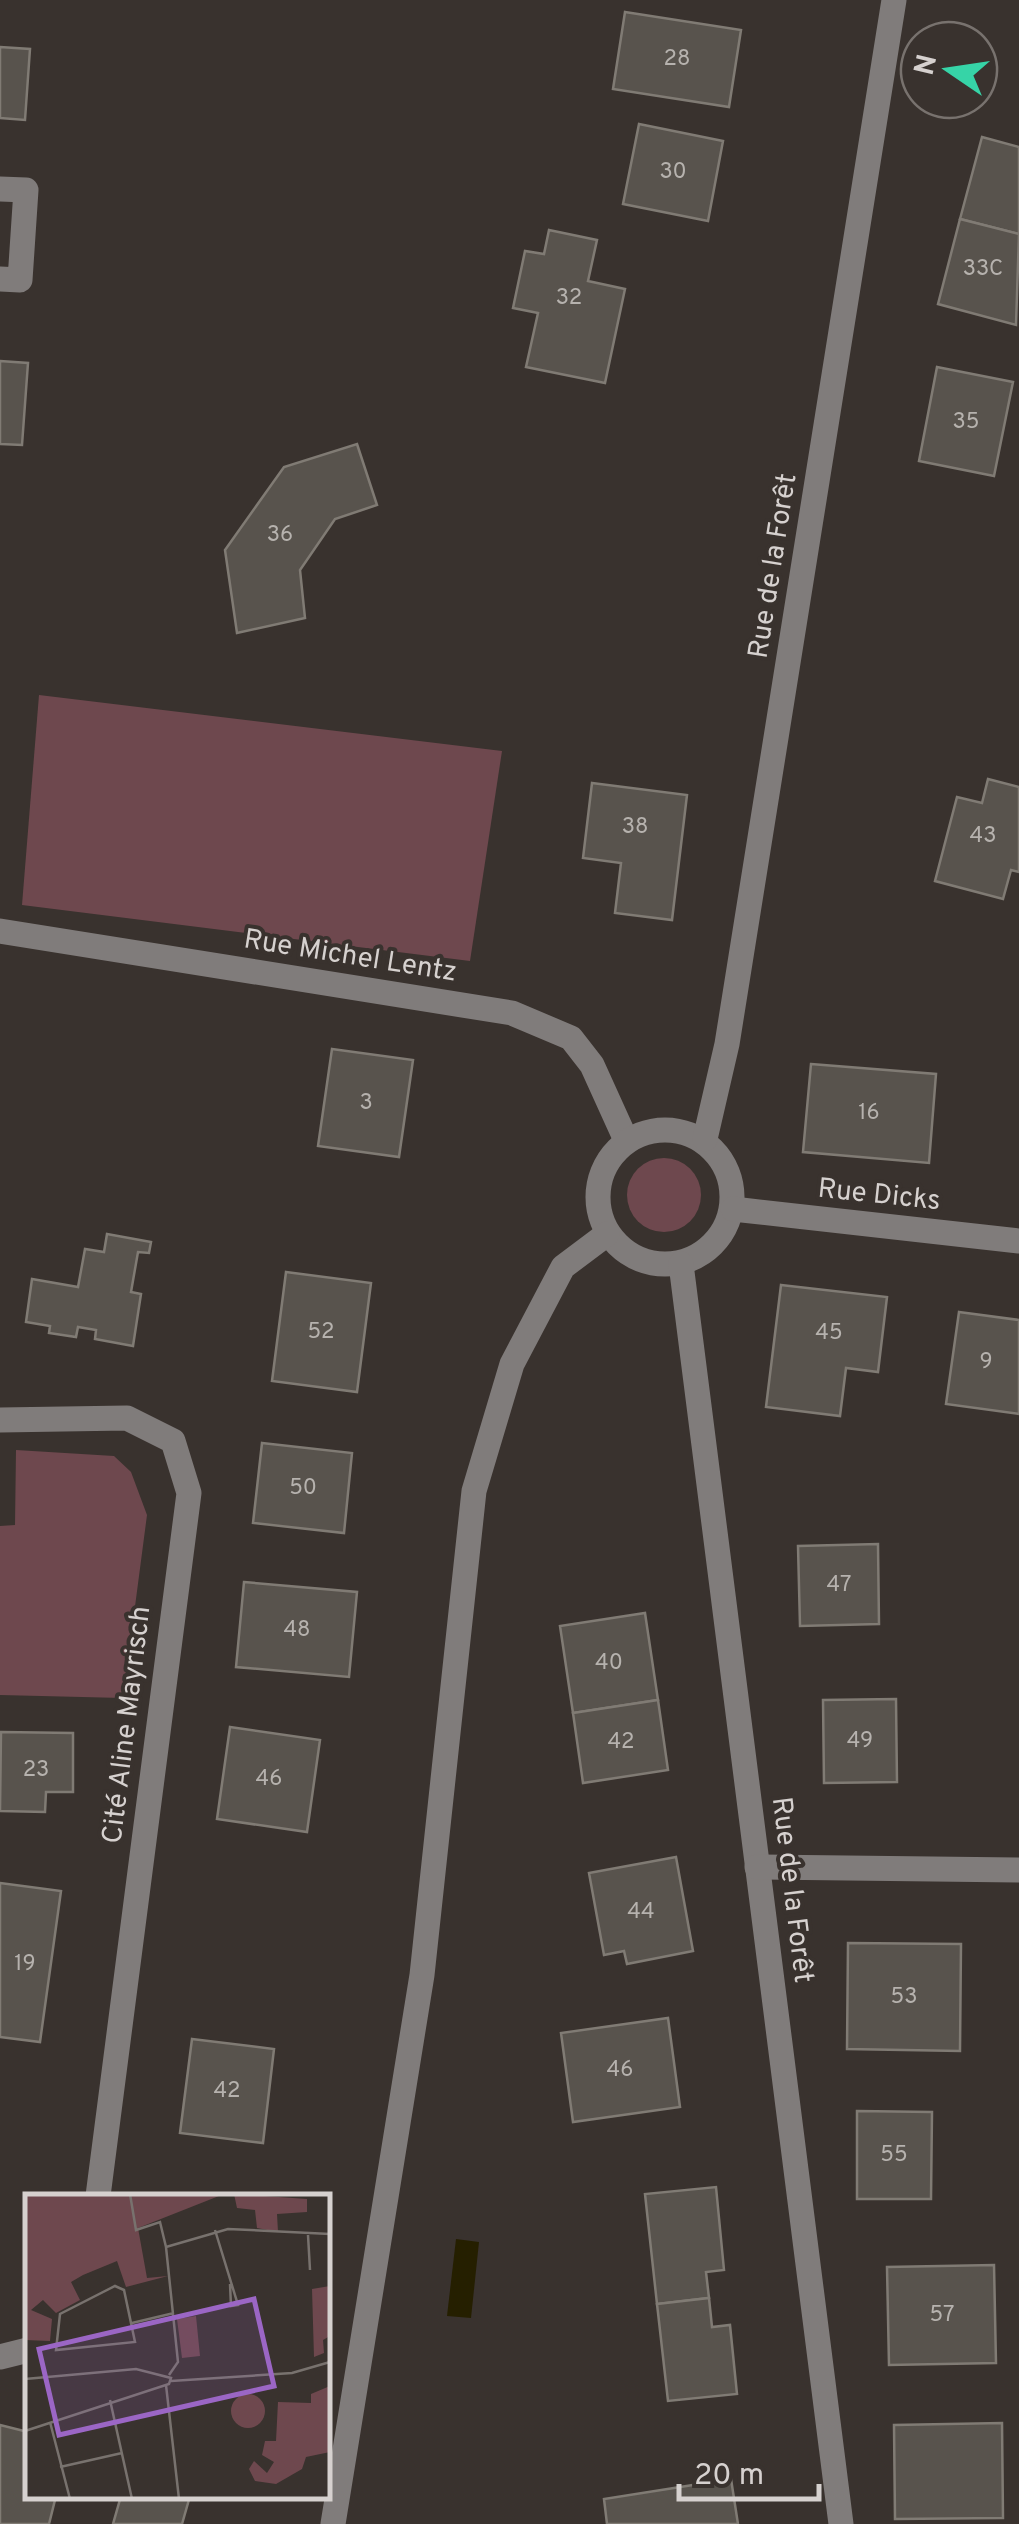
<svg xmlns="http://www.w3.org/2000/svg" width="1019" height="2524" font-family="Overpass,sans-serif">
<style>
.green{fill:#6e484e}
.water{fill:#251f00}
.building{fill:#58534d;stroke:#807b74;stroke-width:2.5}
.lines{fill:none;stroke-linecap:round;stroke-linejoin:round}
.minor{stroke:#807c7b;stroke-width:25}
.labels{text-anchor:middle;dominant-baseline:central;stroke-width:8;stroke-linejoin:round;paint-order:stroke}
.number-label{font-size:22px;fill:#b6b2ae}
.street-label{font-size:28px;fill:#d6d1cf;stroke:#39322e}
.inset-road{fill:none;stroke:#78726e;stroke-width:2.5}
.view{fill:#9b66c5;fill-opacity:0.15;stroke:#9b66c5;stroke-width:5}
.inset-edge{fill:none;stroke:#d6d1cf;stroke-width:5}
</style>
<rect width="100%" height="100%" fill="#39322e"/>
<g class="green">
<path d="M39,695L502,751L470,961L22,905Z"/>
<circle cx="664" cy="1195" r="37"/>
<path d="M16,1450L114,1456L131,1472L147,1515L123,1698L0,1695V1526L15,1525Z"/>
</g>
<path class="water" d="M456,2239L479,2242L471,2318L447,2316Z"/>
<g class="building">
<path d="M625,12L741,30L729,107L613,89Z"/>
<path d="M0,47L30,49L25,120L0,118Z"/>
<path d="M639,124L723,141L708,221L623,204Z"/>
<path d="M982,137L1019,147V234L960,219Z"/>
<path d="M960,219L1019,234L1016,325L938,304Z"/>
<path d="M549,230L597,240L588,281L625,289L605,383L526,367L538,313L513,308L525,251L544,254Z"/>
<path d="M0,361L28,363L22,445L0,444Z"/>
<path d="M937,367L1013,382L994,476L919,461Z"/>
<path d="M357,444L377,505L335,519L300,570L305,618L237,633L225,550L284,467Z"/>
<path d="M988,779L1019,787V872L1011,870L1003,899L935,881L957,797L982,803Z"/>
<path d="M592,783L687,795L672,920L615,913L621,863L583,858Z"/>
<path d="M332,1049L413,1060L399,1157L318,1146Z"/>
<path d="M811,1064L936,1074L929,1163L803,1152Z"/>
<path d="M107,1234L151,1242L149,1253L138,1252L131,1292L141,1294L133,1346L95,1339L96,1330L78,1327L76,1337L49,1333L50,1326L26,1322L32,1279L78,1287L85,1249L104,1252Z"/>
<path d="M286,1272L371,1283L357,1392L272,1381Z"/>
<path d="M781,1285L887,1297L878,1372L846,1368L840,1416L766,1407Z"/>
<path d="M959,1312L1019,1320V1414L946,1404Z"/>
<path d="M262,1443L352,1453L344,1533L253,1523Z"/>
<path d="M878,1544L879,1624L800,1626L798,1546Z"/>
<path d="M244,1582L357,1592L349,1677L236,1667Z"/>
<path d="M645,1613L658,1700L573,1713L560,1626Z"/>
<path d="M896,1699L897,1782L824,1783L823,1700Z"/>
<path d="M658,1700L668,1770L583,1783L573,1713Z"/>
<path d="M230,1727L320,1740L307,1832L217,1819Z"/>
<path d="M1,1732L73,1733V1792H46L45,1812L0,1811Z"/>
<path d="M676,1857L693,1951L627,1964L624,1951L604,1955L589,1873Z"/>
<path d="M0,1883L61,1891L40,2042L0,2037Z"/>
<path d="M848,1943L961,1944L960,2051L847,2049Z"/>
<path d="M668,2018L680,2107L573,2122L561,2033Z"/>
<path d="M192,2039L274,2049L263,2143L180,2133Z"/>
<path d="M857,2111L932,2112L931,2199H857Z"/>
<path d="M716,2187L724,2270L706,2272L709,2298L657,2304L645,2194Z"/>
<path d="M994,2265L996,2363L889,2365L887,2267Z"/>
<path d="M709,2298L712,2327L730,2325L737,2394L668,2401L657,2304Z"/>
<path d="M1002,2423L1003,2518L895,2519L894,2425Z"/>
<path d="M0,2425L28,2432V2496H56L49,2524H0Z"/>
<path d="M731,2479L738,2524H607L604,2499Z"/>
<path d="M121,2496H190L182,2524H113Z"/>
</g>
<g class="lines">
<g class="minor">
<path d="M0,189L26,190L20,280L0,279"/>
<path d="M0,931L512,1013L571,1038L592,1065L626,1140"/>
<circle cx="665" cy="1197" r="67"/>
<path d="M705,1139L727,1044L894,0"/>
<path d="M733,1209L1019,1241"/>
<path d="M681,1264L841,2524"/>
<path d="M0,1420L127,1418L173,1441L189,1493L98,2196"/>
<path d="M757,1867L1019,1870"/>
<path d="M0,2357L28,2350"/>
<path d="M333,2524L422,1975L474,1491L512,1364L563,1267L607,1234"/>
</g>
</g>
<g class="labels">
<g class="number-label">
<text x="677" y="59">28</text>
<text x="673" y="172">30</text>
<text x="983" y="269">33C</text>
<text x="569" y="298">32</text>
<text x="966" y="422">35</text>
<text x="280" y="535">36</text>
<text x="635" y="827">38</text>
<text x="983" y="836">43</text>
<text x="366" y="1103">3</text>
<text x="869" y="1113">16</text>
<text x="321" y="1332">52</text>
<text x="829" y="1333">45</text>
<text x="986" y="1362">9</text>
<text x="303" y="1488">50</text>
<text x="839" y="1585">47</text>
<text x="297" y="1630">48</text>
<text x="609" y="1663">40</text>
<text x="860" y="1741">49</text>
<text x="621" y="1742">42</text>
<text x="36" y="1770">23</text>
<text x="269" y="1779">46</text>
<text x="641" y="1912">44</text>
<text x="25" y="1964">19</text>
<text x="904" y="1997">53</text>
<text x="620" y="2070">46</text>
<text x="227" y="2091">42</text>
<text x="894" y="2155">55</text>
<text x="942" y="2315">57</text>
</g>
<g class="street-label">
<text transform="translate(774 566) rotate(-81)">Rue de la Forêt</text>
<text transform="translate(350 957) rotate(9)">Rue Michel Lentz</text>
<text transform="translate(879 1196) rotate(6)">Rue Dicks</text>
<text transform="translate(128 1725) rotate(-83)">Cité Aline Mayrisch</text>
<text transform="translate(791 1890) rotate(83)">Rue de la Forêt</text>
</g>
</g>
<g transform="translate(25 2194)">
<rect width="305" height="305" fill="#39322e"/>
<path d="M199,0L113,34L122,84L143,82L101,93L92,67L58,81L46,88L55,106L31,119L18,106L6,116L27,125L25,147L0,146V2ZM209,0L282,5V18L252,20L253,38L232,34L230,16L212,14ZM305,92V142L298,146L299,159L289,163L287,95ZM171,122L175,162L157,164L152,125ZM305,192V258L281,263L277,275L251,290L230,287L224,275L229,267L242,279L249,268L237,261L240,247H251L253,208L286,209V200ZM206 217a17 17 0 1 1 34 0a17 17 0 1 1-34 0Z" fill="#6e484e"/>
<path class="inset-road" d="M105,0L111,36L135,28L141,53L153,168L144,181M190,36L213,111L206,112L205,90M283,41L285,76M141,53L203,35L305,40M90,92L99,96L110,148L31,156L35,120ZM107,129L149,119M0,185L111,175L146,184L144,190L0,237M146,187L267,179L305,168M141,191L154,305M85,206L107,305M25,228L45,305M35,273L97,259"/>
<path class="view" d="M229,105L249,192L34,241L14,155Z"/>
<rect width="305" height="305" class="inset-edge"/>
</g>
<g transform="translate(949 70) rotate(283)"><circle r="48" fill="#39322e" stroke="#78726e" stroke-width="2.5"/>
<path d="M0-8L18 38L0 25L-18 38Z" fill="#36d4a7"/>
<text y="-15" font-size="28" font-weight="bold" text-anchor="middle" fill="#d6d1cf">N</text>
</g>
<path d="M679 2484v15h140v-15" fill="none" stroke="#d6d1cf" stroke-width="5"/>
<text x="694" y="2484" font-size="30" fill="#d6d1cf" stroke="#39322e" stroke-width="8" paint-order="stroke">20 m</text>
</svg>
